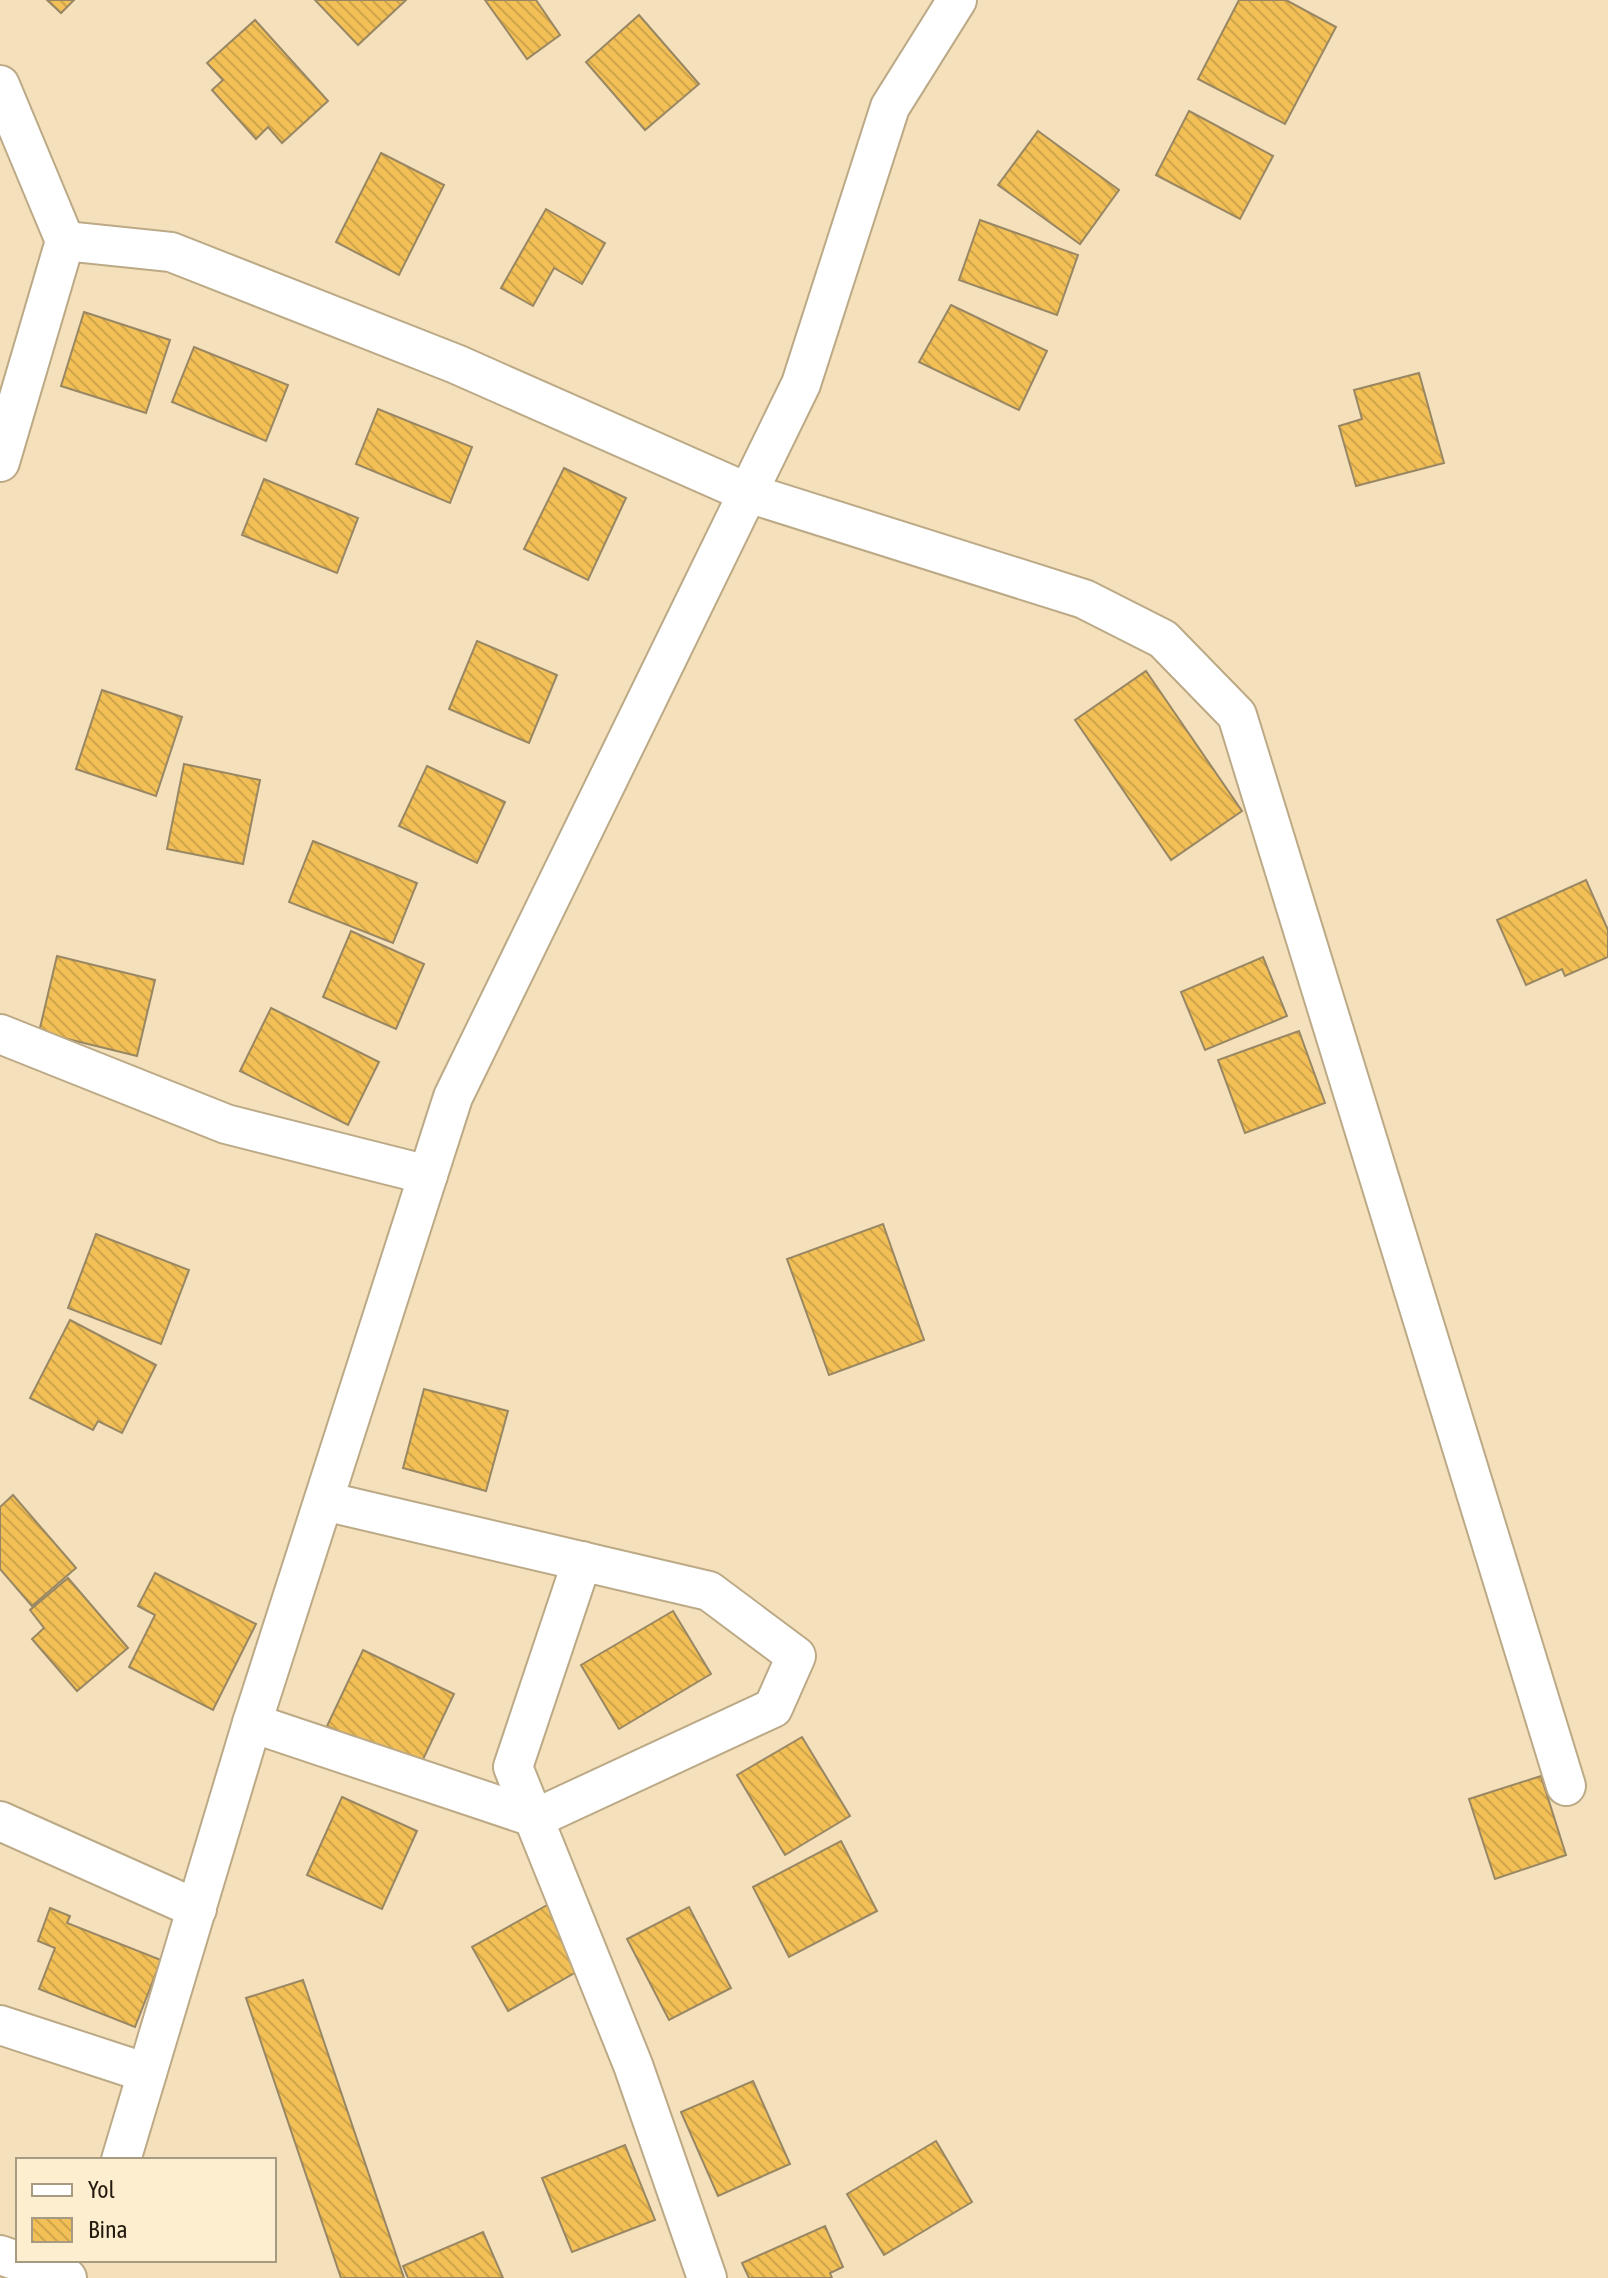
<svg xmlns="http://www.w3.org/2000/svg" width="1608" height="2278" font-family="'Asap Condensed',sans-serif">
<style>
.building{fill:url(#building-back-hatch);stroke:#998764;stroke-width:2}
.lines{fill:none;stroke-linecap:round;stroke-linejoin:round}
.minor-casing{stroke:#bca986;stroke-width:42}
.minor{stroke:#fff;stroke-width:38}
</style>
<defs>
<pattern id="building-back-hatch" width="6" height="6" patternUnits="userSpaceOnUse" patternTransform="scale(2)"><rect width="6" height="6" fill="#f2c056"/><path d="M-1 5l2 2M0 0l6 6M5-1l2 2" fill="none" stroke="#cfa44a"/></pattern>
</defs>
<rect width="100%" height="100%" fill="#f4e0bb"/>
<g class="building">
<path d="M47,0H74L61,13Z"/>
<path d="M315,0H406L358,45Z"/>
<path d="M485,0H536L560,35L527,59Z"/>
<path d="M1239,0H1286L1336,27L1285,124L1198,79Z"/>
<path d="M639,15L699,84L645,130L586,62Z"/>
<path d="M255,20L328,101L282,143L268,127L256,139L212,90L223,80L207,63Z"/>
<path d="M1189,111L1273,156L1240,219L1156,175Z"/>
<path d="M1038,131L1119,190L1080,244L998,185Z"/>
<path d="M381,153L444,185L399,275L336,242Z"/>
<path d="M546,209L605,243L582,284L554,268L533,306L501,288Z"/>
<path d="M980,220L1078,255L1057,315L959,280Z"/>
<path d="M951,305L1047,351L1019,410L919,362Z"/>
<path d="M84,312L170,340L146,413L61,386Z"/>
<path d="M194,347L288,385L266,441L172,402Z"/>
<path d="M1419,373L1444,463L1356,486L1339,426L1362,419L1354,390Z"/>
<path d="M378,409L472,447L450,503L356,464Z"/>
<path d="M564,468L626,498L588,580L524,549Z"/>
<path d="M264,479L358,518L337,573L242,535Z"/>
<path d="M477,641L557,675L529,743L449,709Z"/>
<path d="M1146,671L1242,811L1171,860L1075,720Z"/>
<path d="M102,690L182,717L156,796L76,769Z"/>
<path d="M184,764L260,780L243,864L167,849Z"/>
<path d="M427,766L505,802L477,863L399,826Z"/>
<path d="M313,841L417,883L393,943L289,902Z"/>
<path d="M1586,880L1608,930V957L1565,976L1562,969L1526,985L1497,920Z"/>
<path d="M351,931L424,964L396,1029L323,997Z"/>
<path d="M57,956L155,980L137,1056L39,1032Z"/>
<path d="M1263,957L1287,1016L1205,1050L1181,992Z"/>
<path d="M271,1008L379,1062L348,1125L240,1071Z"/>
<path d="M1299,1031L1325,1103L1245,1133L1218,1060Z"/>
<path d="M883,1224L924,1340L829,1375L787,1259Z"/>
<path d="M96,1234L189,1270L161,1344L68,1308Z"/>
<path d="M70,1320L156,1365L122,1433L98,1421L93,1430L30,1398Z"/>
<path d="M424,1389L508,1411L486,1491L403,1468Z"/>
<path d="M13,1495L76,1568L32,1606L0,1569V1507Z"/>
<path d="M155,1573L256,1624L213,1710L129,1667L155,1615L138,1606Z"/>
<path d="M68,1578L128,1648L77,1691L32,1639L44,1628L30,1610Z"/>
<path d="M673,1611L711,1674L619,1729L581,1665Z"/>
<path d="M363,1650L454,1694L418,1770L327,1726Z"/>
<path d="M802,1737L850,1816L785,1855L737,1775Z"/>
<path d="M1541,1776L1566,1855L1495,1879L1469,1799Z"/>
<path d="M342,1797L417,1831L382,1909L307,1875Z"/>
<path d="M841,1841L877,1911L789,1957L753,1887Z"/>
<path d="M549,1904L585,1967L508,2011L472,1947Z"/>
<path d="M689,1907L731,1988L669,2020L627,1939Z"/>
<path d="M50,1908L70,1916L67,1923L161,1960L135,2027L39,1989L55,1948L38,1941Z"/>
<path d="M303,1980L404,2278H341L246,1998Z"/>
<path d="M753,2081L790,2164L718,2196L681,2112Z"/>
<path d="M936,2141L972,2202L884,2255L847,2194Z"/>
<path d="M625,2145L655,2220L572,2252L542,2178Z"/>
<path d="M825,2226L843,2267L830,2273L832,2278H749L742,2263Z"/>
<path d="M483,2232L503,2278H408L403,2266Z"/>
</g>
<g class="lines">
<defs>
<g id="minor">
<path d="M0,85L65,241L0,462"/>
<path d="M65,241L171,252L456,364L748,493L1084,599L1163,639L1237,715L1566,1786"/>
<path d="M0,1034L226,1124L428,1175"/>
<path d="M582,1561L513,1767L633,2065L707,2278"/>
<path d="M252,1723L536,1818L773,1708L796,1656L709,1591L324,1501"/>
<path d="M0,1821L197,1909"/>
<path d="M0,2025L147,2073"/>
<path d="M121,2160L252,1723L453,1097L801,384L890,107L957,0"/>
<path d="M0,2255L67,2278"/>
</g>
</defs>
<use href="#minor" class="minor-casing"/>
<use href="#minor" class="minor"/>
</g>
<rect x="16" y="2158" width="260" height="104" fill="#feeed0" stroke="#a69a82" stroke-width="2"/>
<rect x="32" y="2184" width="40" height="12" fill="#ffffff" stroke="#a69a82" stroke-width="2"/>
<text x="88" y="2198" font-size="24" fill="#231c0e">Yol</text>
<rect x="32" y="2218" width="40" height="24" fill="url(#building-back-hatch)" stroke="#a69a82" stroke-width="2"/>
<text x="88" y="2238" font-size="24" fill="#231c0e">Bina</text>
</svg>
